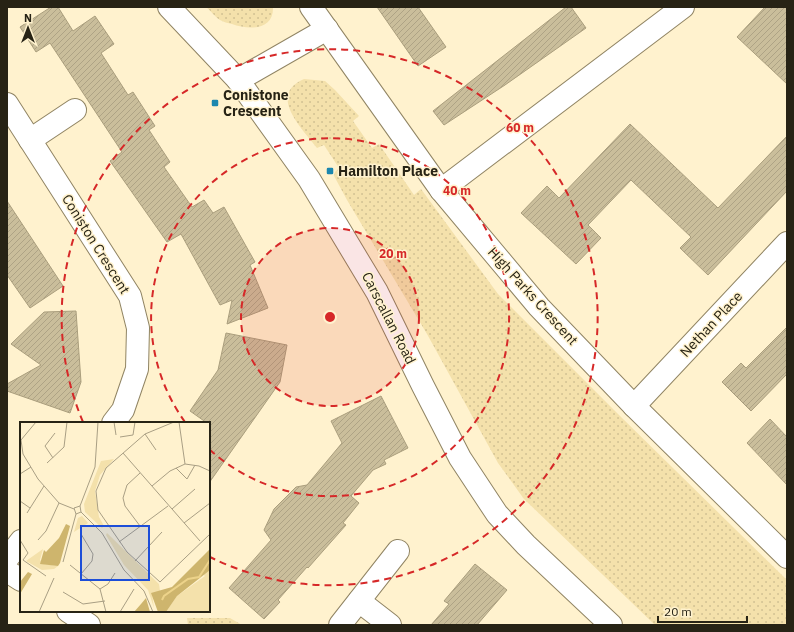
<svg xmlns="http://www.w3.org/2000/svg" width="794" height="632" font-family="'IBM Plex Sans',sans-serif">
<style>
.grass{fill:url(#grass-dots)}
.building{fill:url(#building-hatch);stroke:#aa9e7d}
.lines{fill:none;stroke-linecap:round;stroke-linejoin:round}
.minor-casing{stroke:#908463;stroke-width:24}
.minor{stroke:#fff;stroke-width:22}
.ring{fill:none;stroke:#d62828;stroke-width:2;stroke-dasharray:7 5}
.poi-dot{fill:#1c87ae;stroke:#fff2ce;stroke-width:1.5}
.labels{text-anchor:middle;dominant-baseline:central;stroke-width:3;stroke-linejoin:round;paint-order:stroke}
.poi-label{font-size:14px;font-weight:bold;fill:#272315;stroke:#fff2ce;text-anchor:start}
.street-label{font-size:14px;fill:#272315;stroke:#fff2ce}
.inset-river{fill:none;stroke:#edd38a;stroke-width:2}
.inset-road{fill:none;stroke:#a99f84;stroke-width:1}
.view{fill:#1d4ed8;fill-opacity:0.15;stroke:#1d4ed8;stroke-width:2}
.inset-edge{fill:none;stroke:#272315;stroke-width:2}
.centre{fill:#d62828;stroke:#fff2ce;stroke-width:2}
.ring-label{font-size:12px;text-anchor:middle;font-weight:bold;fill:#d62828;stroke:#fff2ce;stroke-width:3;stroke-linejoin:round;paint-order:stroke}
</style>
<defs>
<pattern id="grass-dots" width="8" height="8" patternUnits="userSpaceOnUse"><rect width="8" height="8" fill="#f4e1ab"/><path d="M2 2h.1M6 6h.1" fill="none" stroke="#d1c192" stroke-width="1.8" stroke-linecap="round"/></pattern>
<pattern id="building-hatch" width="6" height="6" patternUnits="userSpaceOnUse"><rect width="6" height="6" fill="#cabe9b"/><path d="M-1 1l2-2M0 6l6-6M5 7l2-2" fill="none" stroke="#aea385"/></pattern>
</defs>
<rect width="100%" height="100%" fill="#fff2ce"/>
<g class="grass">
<path d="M206,7H273C274,31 248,30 232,24C228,23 223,22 220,20C215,17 211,11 206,7Z"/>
<path d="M304,79L325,81L335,90L359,116L353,121L372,148L379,144L414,195L421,189L498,294L619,415L787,580V625H655L524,499L498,463L427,334L347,200L333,174L339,168L324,145L317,148C302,128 267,95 304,79Z"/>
<path d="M187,618H230L242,625H188Z"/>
</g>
<g class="building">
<path d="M51,7H58L73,31L95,16L114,44L101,53L128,95L133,92L155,126L149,130L170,162L164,167L192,207L204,200L213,213L224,207L255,262L250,265L268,308L227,324L232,300L220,305L181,234L167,242L110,161L122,152L50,43L36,52L20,27Z"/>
<path d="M377,7H418L446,47L418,66Z"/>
<path d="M566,7H571L586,28L505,85L444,125L433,111Z"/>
<path d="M765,7H787V84L737,37Z"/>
<path d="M630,124L718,208L787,136V191L708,275L680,248L691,237L631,180L588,225L601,238L576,264L521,213L547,186L559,198Z"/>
<path d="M7,201L63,286L30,308L7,275Z"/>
<path d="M76,311L81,382L70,413L7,391V384L41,365L11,344L44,312Z"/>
<path d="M787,327V374L751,411L722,382L741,363L746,368Z"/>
<path d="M226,333L287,345L280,382L209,483V423H207L190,411L218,370Z"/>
<path d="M381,396L408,448L384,460L386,464L373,470L351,496L359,503L343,523L346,525L308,568L307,567L278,600L280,602L264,619L229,588L271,540L264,530L274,509L296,487L307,485L342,443L331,421Z"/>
<path d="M770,419L787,437V485L747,443Z"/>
<path d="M475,564L507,590L477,625H431L449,604L444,601Z"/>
</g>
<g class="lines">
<defs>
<g id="minor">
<path d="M169,7L238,80L309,179L377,292L423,386L460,458L497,514L526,545L611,625"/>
<path d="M311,7L441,190L539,307L634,406L787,557"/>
<path d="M238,80L327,29"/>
<path d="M7,104L130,296L138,328L137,369L123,410L113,423"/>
<path d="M30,140L75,110"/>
<path d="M441,190L683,7"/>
<path d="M634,406L787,243"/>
<path d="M7,559L21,541"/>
<path d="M7,571L21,580"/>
<path d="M359,601L390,625"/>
<path d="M68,611L89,625"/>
<path d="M340,625L398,551"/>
</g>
</defs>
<use href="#minor" class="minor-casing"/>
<use href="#minor" class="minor"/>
</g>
<circle cx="330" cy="317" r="89" fill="#d62828" fill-opacity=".12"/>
<g class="ring">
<circle cx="330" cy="317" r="89"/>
<path d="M185 422A179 179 0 1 1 209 449"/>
<path d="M83 422A268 268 0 1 1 210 557"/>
</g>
<g class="poi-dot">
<rect x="211" y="99" width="8" height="8" rx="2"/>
<rect x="326" y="167" width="8" height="8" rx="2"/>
</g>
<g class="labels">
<g class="poi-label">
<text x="223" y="95">Conistone<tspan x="223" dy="16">Crescent</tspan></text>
<text x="338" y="171">Hamilton Place</text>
</g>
<g class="street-label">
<text transform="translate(96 244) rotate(58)">Coniston Crescent</text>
<text transform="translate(533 296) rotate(48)">High Parks Crescent</text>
<text transform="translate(389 318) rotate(63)">Carscallan Road</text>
<text transform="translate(711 324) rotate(-47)">Nethan Place</text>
</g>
</g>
<g transform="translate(20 422)">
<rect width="190" height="190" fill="#fff2ce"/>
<path d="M94,37L80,53L75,69L79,95L84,104L82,106L65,90L64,82L81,39ZM62,94L68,101L54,110L58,96ZM87,111L139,162L140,169L132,172L134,186L128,168L104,143L86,113ZM23,127L20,138L24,142L38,144L34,147L22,148L6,139ZM190,127V190H146L157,174L185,154L174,145Z" fill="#f4e1ab"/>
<path d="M46,102L50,104L40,141L38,144L20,142L24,128L26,130L39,116ZM190,127V148L157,174L146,190H138L131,171L152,165ZM8,150L12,152L0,172V160ZM126,176L130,190H114L121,182Z" fill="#ceb56d"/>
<path class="inset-river" d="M142,178L144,174L168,157L179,155L190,138"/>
<path class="inset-road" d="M16,0L1,18L3,32L18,57L39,81L54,87M94,0L96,13M154,0L125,12L86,46L76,69L78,88L107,130L140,160L190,112M159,0L165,42M125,12L136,28M100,15L113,13L115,0M103,31L180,119M33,36L25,24L35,11M27,41L44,25L47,0M156,46L167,57L175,43M120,51L107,63L103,76L105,84L120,104M0,52L11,45M132,64L150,49L165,42L179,44L190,49M0,79L10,86M60,84L75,45L78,0M152,87L175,67M61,90L82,111L104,148L124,169L133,190M7,91L24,64M164,101L190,81M61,112L73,132L72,139L61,152M0,118L8,131L3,138L26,154M18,118L26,109L39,81M99,120L148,84M115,139L142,110M43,140L56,92L54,86L60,84L61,90L56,92M50,143L80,167L86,190M80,167L88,162L95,151M43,170L63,182L85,179M19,190L34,156M100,190L114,167"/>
<path class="view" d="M61,104H129V158H61Z"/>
<rect width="190" height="190" class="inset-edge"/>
</g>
<circle cx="330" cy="317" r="6" class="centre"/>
<g class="ring-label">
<text x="520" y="132">60 m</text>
<text x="457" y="195">40 m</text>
<text x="393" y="258">20 m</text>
</g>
<rect width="794" height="632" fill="none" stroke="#272315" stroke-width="16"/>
<g transform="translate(28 28)" stroke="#fff2ce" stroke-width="3" paint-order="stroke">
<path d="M0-3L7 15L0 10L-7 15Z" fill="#272315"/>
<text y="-6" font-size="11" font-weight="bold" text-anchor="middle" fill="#272315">N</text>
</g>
<path d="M658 616v6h89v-6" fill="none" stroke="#272315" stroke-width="2"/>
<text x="664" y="616" font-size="12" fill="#272315" stroke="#fff2ce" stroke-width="3" paint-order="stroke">20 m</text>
</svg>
